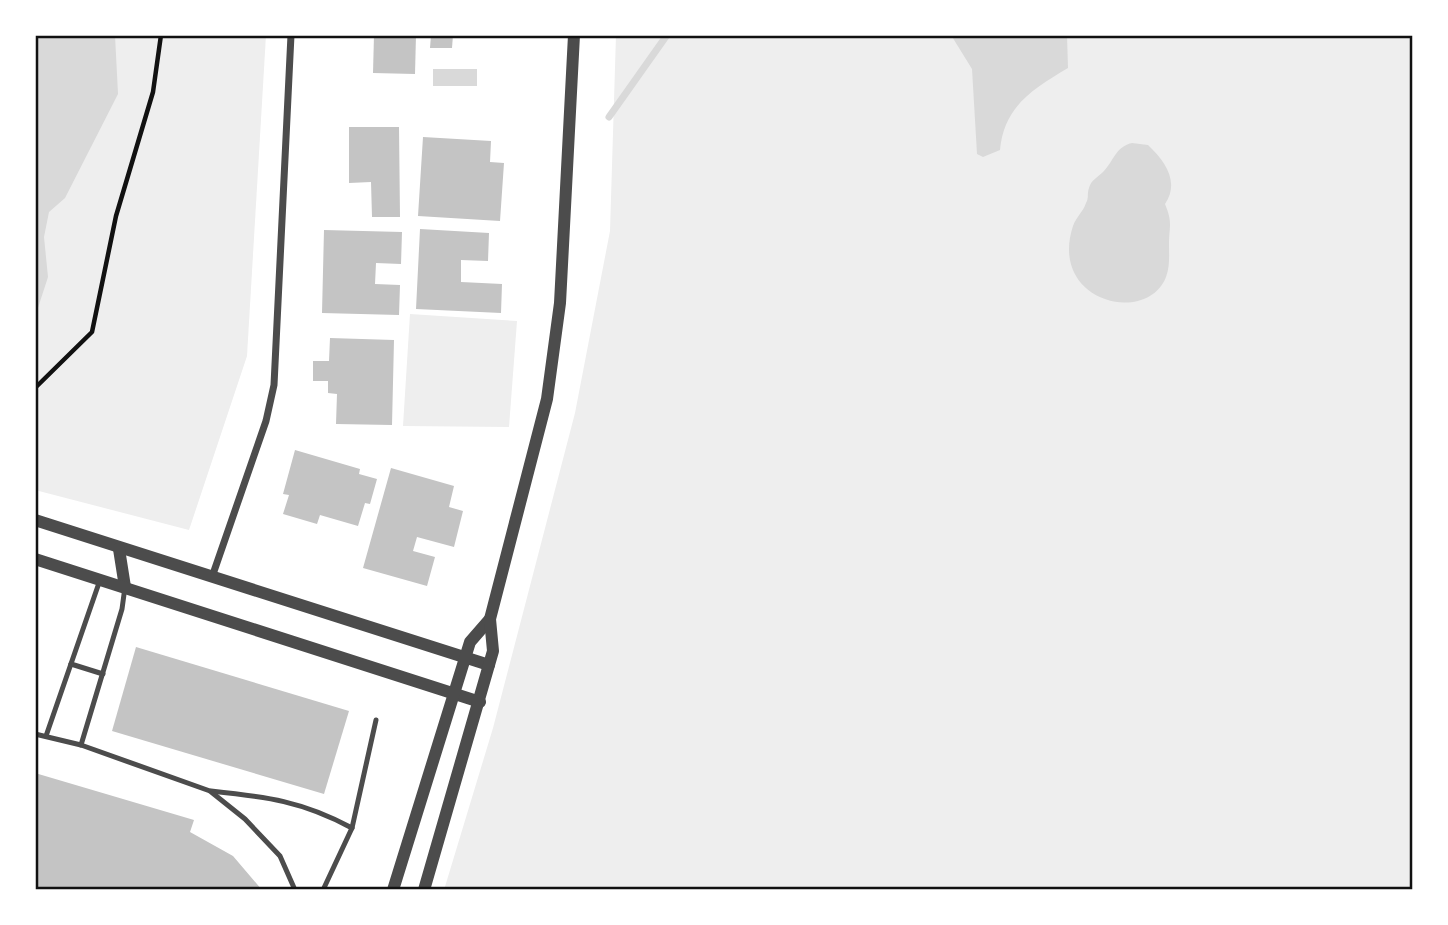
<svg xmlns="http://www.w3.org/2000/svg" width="1448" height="925" font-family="Figtree,sans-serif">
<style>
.green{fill:#eee}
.water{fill:#d9d9d9}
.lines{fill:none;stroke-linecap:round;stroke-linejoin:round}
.stream{stroke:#d9d9d9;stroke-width:7}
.building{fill:#c4c4c4}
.path{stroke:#111;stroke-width:4.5}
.service{stroke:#4c4c4c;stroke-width:5}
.minor{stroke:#4c4c4c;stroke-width:7}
.tertiary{stroke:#4c4c4c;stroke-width:12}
.neatline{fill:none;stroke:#111;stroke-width:2.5}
</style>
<rect width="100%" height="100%" fill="#fff"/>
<g class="green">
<path d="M35,35H266L247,356L189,530L35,490Z"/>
<path d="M616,35H1413V890H444L493,728L575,413L610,231Z"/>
<path d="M410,314L517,321L509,427L403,426Z"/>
</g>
<g class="water">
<path d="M35,35H115L118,94L65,198L49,212L44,237L48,277L35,317Z"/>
<path d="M951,35H1067L1068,68C1033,89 1004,106 1000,150L983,157L977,154L972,69Z"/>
<rect x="433" y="69" width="44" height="17"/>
<path d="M1132,143L1148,145C1165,161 1180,182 1165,204C1173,223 1169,226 1169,245C1169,255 1170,267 1166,277C1147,326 1048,302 1073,226C1076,217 1083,212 1086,203C1089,199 1087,192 1089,188C1091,180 1098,177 1103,172C1114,161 1115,147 1132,143Z"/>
</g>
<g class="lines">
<path class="stream" d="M609,117L667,35"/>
</g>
<g class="building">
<path d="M374,35H416L415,74L373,73Z"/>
<path d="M431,35H453L452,48H430Z"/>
<path d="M349,127H399L400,217H372L371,182L349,183Z"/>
<path d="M423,137L491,141L490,162L504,163L500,221L418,216Z"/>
<path d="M420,229L489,233L488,261L461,260V282L502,284L501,313L416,309Z"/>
<path d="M324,230L402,232L401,264L376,263L375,284L400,285L399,315L322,313Z"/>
<path d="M330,338L394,340L392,425L336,424L337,394L328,393V381H313V361H329Z"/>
<path d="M295,450L360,469L359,474L377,479L370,504L365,503L358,526L320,515L317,524L283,514L289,495L283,494Z"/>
<path d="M391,468L454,486L449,507L463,511L454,547L417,537L413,551L435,557L427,586L363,568Z"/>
<path d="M136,647L349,711L324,794L112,731Z"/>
<path d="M35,773L194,820L190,832L233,856L262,890H35Z"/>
</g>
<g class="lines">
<path class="path" d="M35,388L92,332L116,216L153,92L161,35"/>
<g class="service">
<path d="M71,664L103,674"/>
<path d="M35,734L81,745L210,791L245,819L280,856L295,890"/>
<path d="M46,736L100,580"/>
<path d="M81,745L122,609L125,587"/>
<path d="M211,791C267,797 302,801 352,828"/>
<path d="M323,890L352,828L376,720"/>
</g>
<path class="minor" d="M212,577L266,421L274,385L291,35"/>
<g class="tertiary">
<path d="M35,520L489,665"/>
<path d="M119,549L125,587"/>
<path d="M35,559L480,702"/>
<path d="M393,890L470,642L490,619"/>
<path d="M424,890L493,651L490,619L547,399L560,303L574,35"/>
</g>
</g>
<rect width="1448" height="925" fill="none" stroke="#ffffff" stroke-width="74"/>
<rect x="37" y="37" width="1374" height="851" class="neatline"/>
</svg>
